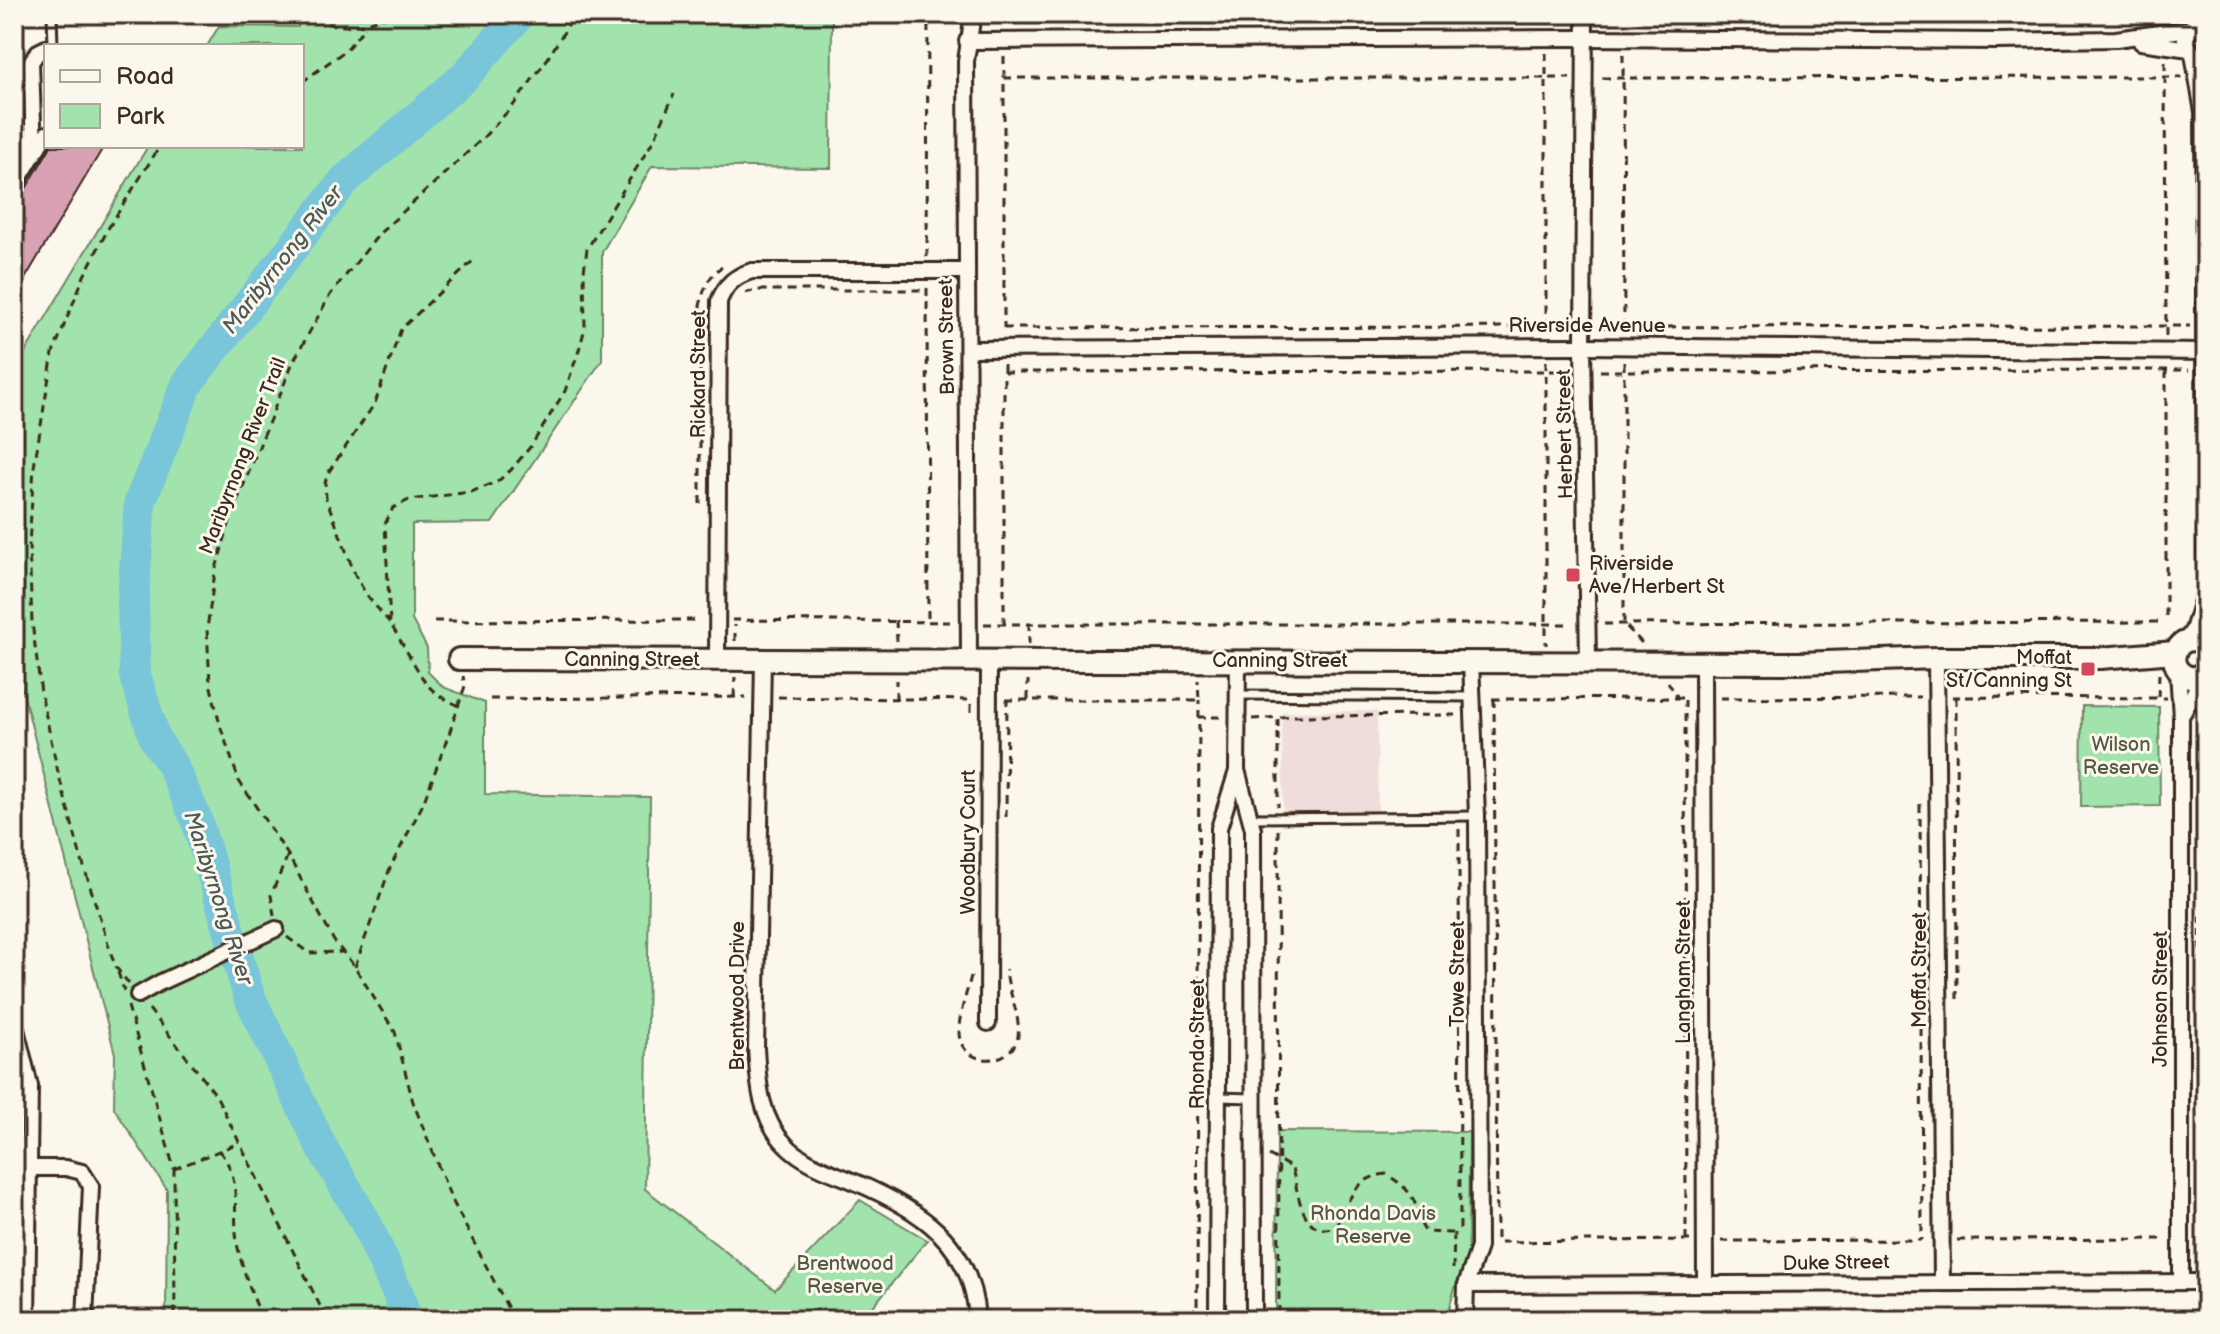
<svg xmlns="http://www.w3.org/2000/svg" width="2220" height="1334" font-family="'Balsamiq Sans',sans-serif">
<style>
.built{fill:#f0dddb}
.green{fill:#a2e3ad;stroke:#6e8666;stroke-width:2}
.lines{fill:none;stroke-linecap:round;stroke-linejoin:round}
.river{stroke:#79c5d9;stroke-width:32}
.building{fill:#d8a1b4;stroke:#3b2a1e;stroke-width:2}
.lane-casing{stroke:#3b2a1e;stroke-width:13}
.street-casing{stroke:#3b2a1e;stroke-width:20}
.secondary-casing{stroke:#3b2a1e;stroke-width:26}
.path{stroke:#3b2a1e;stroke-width:3;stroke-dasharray:8 6;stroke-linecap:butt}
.lane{stroke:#fbf7ec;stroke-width:7}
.street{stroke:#fbf7ec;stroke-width:14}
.secondary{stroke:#fbf7ec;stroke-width:20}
.poi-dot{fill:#d1495b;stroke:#fbf7ec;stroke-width:3}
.labels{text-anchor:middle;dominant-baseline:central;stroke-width:6;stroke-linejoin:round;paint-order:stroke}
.street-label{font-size:20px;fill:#3b2a1e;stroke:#fbf7ec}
.poi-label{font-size:20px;fill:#3b2a1e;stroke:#fbf7ec;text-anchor:start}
.park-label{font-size:20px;fill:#555842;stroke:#fbf7ec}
.water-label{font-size:22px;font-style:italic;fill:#4e5856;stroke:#fbf7ec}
</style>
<rect width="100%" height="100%" fill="#fbf7ec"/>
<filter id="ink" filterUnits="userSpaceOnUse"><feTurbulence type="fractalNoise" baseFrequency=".0125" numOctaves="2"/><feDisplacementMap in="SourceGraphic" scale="16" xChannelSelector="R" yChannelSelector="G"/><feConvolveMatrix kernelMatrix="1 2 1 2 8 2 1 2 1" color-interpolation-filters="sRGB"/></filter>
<g filter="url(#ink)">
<path class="built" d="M1377,711L1378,812L1283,814L1282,712Z"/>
<g class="green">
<path d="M299,14H832L831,168L652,166L602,252V360L492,523L412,524V620L427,648L428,672L443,687L485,703V794L650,797L645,1189L775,1290L860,1200L927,1240L862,1320H166L167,1190L114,1108L115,1054L14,657V371L148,146H302V46H207L219,26L298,27Z"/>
<path d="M2082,706L2159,707L2160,806L2081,807Z"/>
<path d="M1277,1131L1469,1132L1468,1255L1456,1284L1446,1320H1276Z"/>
</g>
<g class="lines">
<path class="river" d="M406,1320L399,1296L365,1221L321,1146L249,996L196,818L172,765L155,739L135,675L133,600L140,502L187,384L296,243L345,180L463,78L520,14"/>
</g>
<path class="building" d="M51,146H104L14,297V209Z"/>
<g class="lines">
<defs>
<g id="lane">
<path d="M52,14L53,46"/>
<path d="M1238,695L1472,697"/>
<path d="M1251,818L1477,816"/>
<path d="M1218,1097L1253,1098"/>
</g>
<g id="street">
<path d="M1585,14L1583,346L1588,660"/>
<path d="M2206,22L2193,25L2185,39L2193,54L2206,56"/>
<path d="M967,41L1585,38L1997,41L2116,39L2189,29"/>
<path d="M2141,42L2189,49"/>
<path d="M2193,54L2203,112L2206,606"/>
<path d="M34,154L31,62L38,52L46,48"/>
<path d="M14,187L46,134"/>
<path d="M968,349L1583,346L2206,352"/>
<path d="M2185,642L2193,630L2203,598"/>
<path d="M1936,658L1942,1281"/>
<path d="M717,660L719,301C726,284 735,276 752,271H966"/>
<path d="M763,660L756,1048C758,1082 760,1119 786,1145C805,1164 831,1172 855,1182C919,1209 973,1243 977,1320"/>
<path d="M969,660L966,61L973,14"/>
<path d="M1238,661L1237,770L1253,829L1254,1320"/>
<path d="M1703,661L1705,1284"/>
<path d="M2178,671L2181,717V1281"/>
<path d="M2183,713L2204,674"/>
<path d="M138,995L161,982L276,929"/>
<path d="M14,1021L30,1086L27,1320"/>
<path d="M988,1023L989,660"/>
<path d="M30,1168H66L82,1172L91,1186L85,1320"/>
<path d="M1466,1285L2206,1282"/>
<path d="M1217,1320L1219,828L1237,771"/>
<path d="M1465,1320L1466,1285L1479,1247L1477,816L1471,661"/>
</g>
<g id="secondary">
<path d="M2206,645C2178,626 2158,670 2193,678L2206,672"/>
<path d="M459,659L1799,663L1936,658H2100L2175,652"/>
</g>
</defs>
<use href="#lane" class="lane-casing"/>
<use href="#street" class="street-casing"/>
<use href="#secondary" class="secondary-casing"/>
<g class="path">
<path d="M301,14C337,30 356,30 391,14"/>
<path d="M1004,24V14"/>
<path d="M1546,53V325"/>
<path d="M1623,54L1624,326"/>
<path d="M1004,56V328"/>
<path d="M2165,62L2166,338"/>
<path d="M1004,78H1570"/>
<path d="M1602,78L2182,77"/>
<path d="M302,82L346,50L365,27"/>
<path d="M927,257L928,14"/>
<path d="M927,288L928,620"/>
<path d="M745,293L757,290H927"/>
<path d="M1598,327L2190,326"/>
<path d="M1004,328L1566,327"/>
<path d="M1546,361V645"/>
<path d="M1624,362V624L1642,643"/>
<path d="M1004,364V624"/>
<path d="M2166,370V622"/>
<path d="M1600,371L2189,370"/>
<path d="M1004,372L1569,371"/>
<path d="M700,504V306C704,289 707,277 722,267"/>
<path d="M732,620L952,622"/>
<path d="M896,620L897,641"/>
<path d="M434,621L700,620"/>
<path d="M390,623L368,597L356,577L326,498L325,483L328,473L375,403L401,329L476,258"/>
<path d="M984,624H1572"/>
<path d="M1604,624L2160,622"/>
<path d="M735,641V625"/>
<path d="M1029,644V624"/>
<path d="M2159,674L2158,698H2166"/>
<path d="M1668,682L1678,698"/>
<path d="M734,697L735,677"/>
<path d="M778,697L970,700"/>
<path d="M1952,697L2158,698"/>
<path d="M1956,697L1957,1004"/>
<path d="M1720,698L1920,697"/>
<path d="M490,699L746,697"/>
<path d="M896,699V680"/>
<path d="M1492,699L1688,698"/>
<path d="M1494,699L1497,1242L1691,1240"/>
<path d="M1006,700H1199L1198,680"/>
<path d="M1028,700V680"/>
<path d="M1685,700L1686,1240"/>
<path d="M459,706L438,695L426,684L390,623L385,524L393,508L409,500L471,492L497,482L511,470L531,446L565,391L579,350L585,328L584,271L587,249L655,138L674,94"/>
<path d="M971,712V700"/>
<path d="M1198,717H1221"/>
<path d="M1252,719L1293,716L1457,715"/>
<path d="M1278,719V807"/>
<path d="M2200,719L2201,1239"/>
<path d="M1920,804L1922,1240"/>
<path d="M1006,817L1007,700"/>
<path d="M1459,829L1460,1233"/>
<path d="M1278,830L1279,1320"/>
<path d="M274,916L271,895L288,855"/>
<path d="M287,937L309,953L342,952"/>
<path d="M355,967L390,868L423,804L449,734L465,686L463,676"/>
<path d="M118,972L124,991"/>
<path d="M971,976C967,994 954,1025 961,1043C973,1068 1013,1063 1018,1036C1021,1015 1007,990 1006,969"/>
<path d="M129,984L115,966L80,854L58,772L41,693L32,622L29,545L34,467L53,353L84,276L109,227L160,146"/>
<path d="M128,1006L174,1169L175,1320"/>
<path d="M149,1009L216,1095L327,1320"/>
<path d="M219,1151C244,1179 231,1213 238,1248C243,1271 253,1298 263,1320"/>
<path d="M1269,1155L1292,1168C1298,1191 1301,1239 1335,1227C1350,1201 1353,1178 1386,1174C1397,1181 1408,1188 1414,1201C1419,1212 1418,1223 1426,1232L1455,1233"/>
<path d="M174,1169L239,1143"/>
<path d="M1957,1240L2165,1239"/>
<path d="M1721,1241L1921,1240"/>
<path d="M1453,1269L1454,1233"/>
<path d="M1482,1319L2206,1317"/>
<path d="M514,1320L451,1198L413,1102L395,1032L355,967L334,941L288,855L239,781L220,725L210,683L207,629L215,572L232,514L293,362L330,295L380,233L482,139L512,107L546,61L575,14"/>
<path d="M1197,1320L1199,700"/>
</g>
<use href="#lane" class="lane"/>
<use href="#street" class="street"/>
<use href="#secondary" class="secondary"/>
</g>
</g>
<g class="poi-dot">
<rect x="1565" y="567" width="16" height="16" rx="4"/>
<rect x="2080" y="661" width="16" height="16" rx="4"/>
</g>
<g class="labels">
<g class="street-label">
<text x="1587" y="326">Riverside Avenue</text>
<text transform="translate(947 337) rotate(-91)">Brown Street</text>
<text transform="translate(699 374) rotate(-90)">Rickard Street</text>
<text transform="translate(1565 434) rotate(-91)">Herbert Street</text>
<text transform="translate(243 456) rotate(-69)">Maribyrnong River Trail</text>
<text x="632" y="660">Canning Street</text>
<text x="1280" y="661">Canning Street</text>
<text transform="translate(969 842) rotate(-90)">Woodbury Court</text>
<text transform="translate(1920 970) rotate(-90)">Moffat Street</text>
<text transform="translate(1684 972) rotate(-90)">Langham Street</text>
<text transform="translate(1458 974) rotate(-90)">Towe Street</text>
<text transform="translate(738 996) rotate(-90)">Brentwood Drive</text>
<text transform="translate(2161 999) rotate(-90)">Johnson Street</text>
<text transform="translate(1198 1044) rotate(-90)">Rhonda Street</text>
<text transform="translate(1836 1263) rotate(-1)">Duke Street</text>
</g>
<g class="poi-label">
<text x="1589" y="564">Riverside<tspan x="1589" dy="23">Ave/Herbert St</tspan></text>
<text x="2072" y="658" text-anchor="end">Moffat<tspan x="2072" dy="23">St/Canning St</tspan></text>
</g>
<g class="park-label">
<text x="2121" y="745">Wilson<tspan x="2121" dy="23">Reserve</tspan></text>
<text x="1373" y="1214">Rhonda Davis<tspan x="1373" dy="23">Reserve</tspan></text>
<text x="845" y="1264">Brentwood<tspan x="845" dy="23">Reserve</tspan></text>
</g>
<g class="water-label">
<text transform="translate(283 260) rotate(-52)">Maribyrnong River</text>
<text transform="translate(218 898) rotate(72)">Maribyrnong River</text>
</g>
</g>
<rect width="2220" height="1334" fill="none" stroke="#fbf7ec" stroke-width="48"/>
<rect x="24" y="24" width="2172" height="1286" fill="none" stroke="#3b2a1e" stroke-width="3" filter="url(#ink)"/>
<rect x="44" y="44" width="260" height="104" fill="#fbf7ec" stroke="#aea59a" stroke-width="2"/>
<rect x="60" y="70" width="40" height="12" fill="#fbf7ec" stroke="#aea59a" stroke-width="2"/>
<text x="116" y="84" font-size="24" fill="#3b2a1e">Road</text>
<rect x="60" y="104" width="40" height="24" fill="#a2e3ad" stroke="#aea59a" stroke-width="2"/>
<text x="116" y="124" font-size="24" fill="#3b2a1e">Park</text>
</svg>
